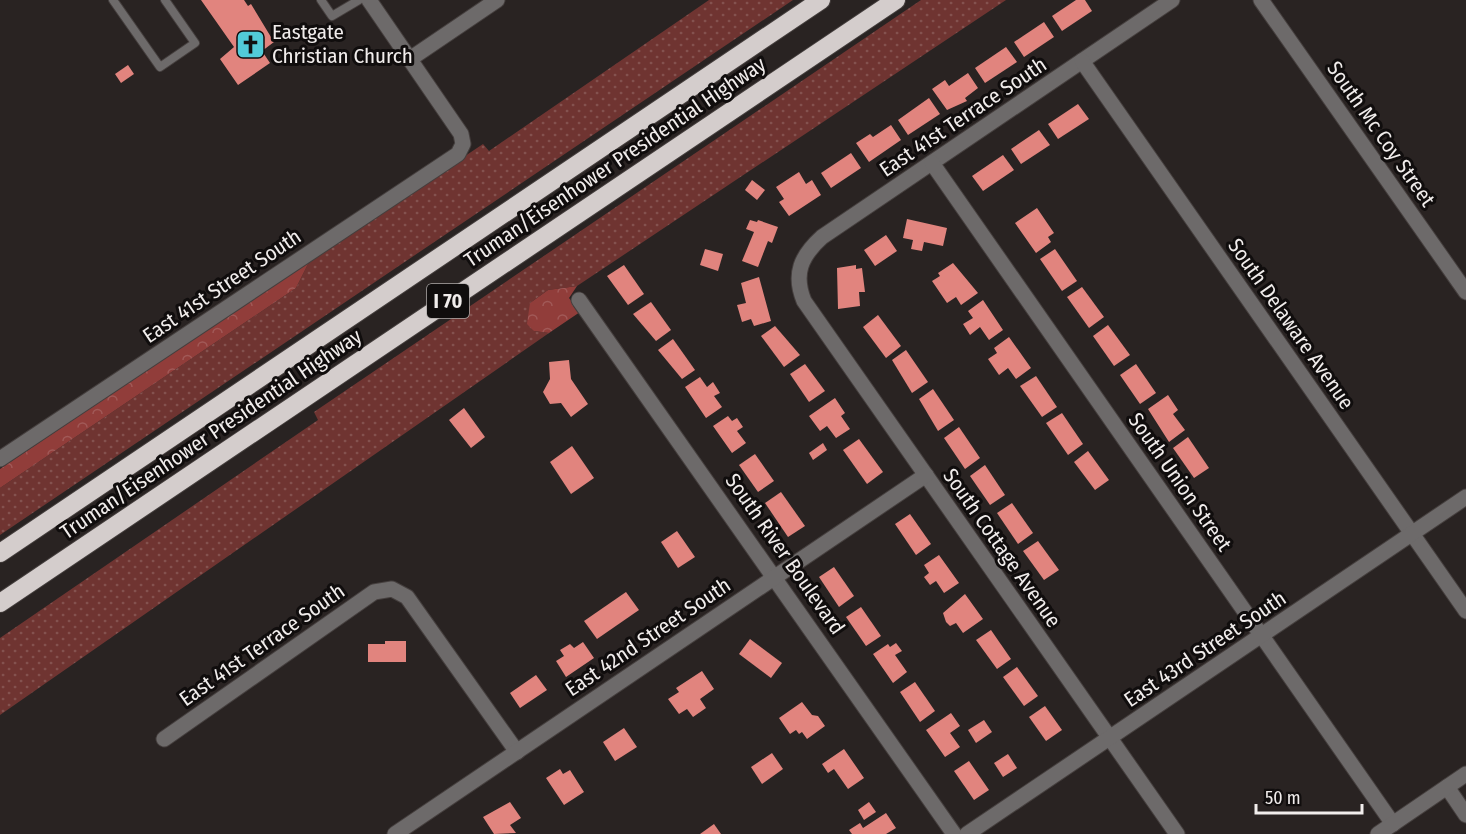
<svg xmlns="http://www.w3.org/2000/svg" width="1466" height="834" font-family="'Fira Sans Condensed',sans-serif">
<style>
.grass{fill:url(#grass-dots)}
.forest{fill:url(#forest-crowns)}
.building{fill:#e1847e}
.lines{fill:none;stroke-linecap:round;stroke-linejoin:round}
.service-casing{stroke:#453f3e;stroke-width:10}
.minor-casing{stroke:#453f3e;stroke-width:17}
.motorway-casing{stroke:#453f3e;stroke-width:20}
.service{stroke:#6d6a6a;stroke-width:8}
.minor{stroke:#6d6a6a;stroke-width:15}
.motorway{stroke:#d4cdcc;stroke-width:18}
.labels{text-anchor:middle;dominant-baseline:central;stroke-width:6;stroke-linejoin:round;paint-order:stroke}
.shield{fill:#100d0d;stroke:#aeaaa9;stroke-width:1.5}
.shield-label{font-size:20px;font-weight:bold;fill:#f1edec}
.poi-label{font-size:21px;fill:#f1edec;stroke:#100d0d;text-anchor:start}
.street-label{font-size:21px;fill:#f1edec;stroke:#100d0d}
</style>
<defs>
<pattern id="grass-dots" width="8" height="8" patternUnits="userSpaceOnUse" patternTransform="scale(1.5)"><rect width="8" height="8" fill="#6f3431"/><path d="M2 2h.1M6 6h.1" fill="none" stroke="#84524f" stroke-width="1.8" stroke-linecap="round"/></pattern>
<pattern id="forest-crowns" width="20" height="18" patternUnits="userSpaceOnUse" patternTransform="scale(1.5)"><rect width="20" height="18" fill="#913d3a"/><path d="M2 6a3 3 0 1 1 6 0M12 15a3 3 0 1 1 6 0" fill="none" stroke="#a15957"/></pattern>
</defs>
<rect width="100%" height="100%" fill="#292322"/>
<g class="grass">
<path d="M709,0H793L0,535V488L296,288L310,260L483,144L489,151Z"/>
<path d="M921,0H1006L577,286L548,290L530,303L534,331L549,333L0,715V638L318,420L314,412Z"/>
</g>
<g class="forest">
<path d="M310,260L296,288L0,488V469Z"/>
<path d="M577,286L569,298L580,312L549,333L534,331L527,324L530,303L548,290Z"/>
</g>
<g class="building">
<path d="M201,0H244L248,6L251,4L274,42L262,51L270,63L238,85L220,59L234,47Z"/>
<path d="M1076,0H1085L1092,11L1062,31L1052,16Z"/>
<path d="M1044,22L1054,37L1024,57L1014,42Z"/>
<path d="M1006,47L1017,62L985,83L975,68Z"/>
<path d="M128,65L134,74L121,83L115,74Z"/>
<path d="M968,73L978,88L965,98L967,101L947,110L932,89L945,80L949,86Z"/>
<path d="M929,98L940,114L908,135L898,120Z"/>
<path d="M1078,104L1089,119L1058,139L1048,124Z"/>
<path d="M891,125L901,140L869,162L856,143L870,134L873,137Z"/>
<path d="M1039,130L1050,145L1021,164L1011,149Z"/>
<path d="M851,153L861,168L831,188L821,173Z"/>
<path d="M1003,155L1014,170L983,191L972,176Z"/>
<path d="M799,172L806,184L812,180L821,195L789,216L779,202L784,199L776,187Z"/>
<path d="M752,180L765,190L757,200L745,190Z"/>
<path d="M1037,208L1054,233L1048,237L1051,242L1036,253L1015,223Z"/>
<path d="M907,219L947,228L943,246L924,242L922,251L911,249L913,240L903,238Z"/>
<path d="M750,220L757,222L758,220L778,227L772,243L768,241L758,267L742,261L754,232L746,229Z"/>
<path d="M886,235L897,251L875,266L864,250Z"/>
<path d="M705,249L723,254L718,271L700,265Z"/>
<path d="M1055,249L1077,281L1062,291L1040,259Z"/>
<path d="M953,263L978,293L961,305L956,297L947,303L932,281L940,276L938,273Z"/>
<path d="M624,265L644,294L628,305L607,276Z"/>
<path d="M856,265V269L862,268L865,292H859L860,306L838,309L837,268Z"/>
<path d="M759,277L771,321L754,326L751,319L742,322L737,305L746,303L741,283Z"/>
<path d="M1082,287L1104,317L1089,328L1067,297Z"/>
<path d="M983,300L1003,330L989,340L980,327L970,335L963,324L973,318L968,311Z"/>
<path d="M651,302L671,330L656,341L633,314Z"/>
<path d="M878,315L901,346L886,358L863,327Z"/>
<path d="M1108,325L1130,355L1114,366L1093,336Z"/>
<path d="M775,326L800,355L784,367L761,336Z"/>
<path d="M1009,337L1031,368L1016,379L1008,368L999,375L988,359L997,353L994,348Z"/>
<path d="M673,339L695,370L682,379L658,350Z"/>
<path d="M906,350L928,382L912,393L892,360Z"/>
<path d="M569,360L571,379L588,404L571,417L561,403L550,404L543,392L550,379L549,362Z"/>
<path d="M805,364L825,391L809,402L790,374Z"/>
<path d="M1136,364L1156,393L1140,404L1120,375Z"/>
<path d="M1036,376L1057,407L1042,417L1020,386Z"/>
<path d="M700,377L707,387L713,382L720,393L714,396L722,407L706,418L685,387Z"/>
<path d="M933,389L954,420L938,431L919,399Z"/>
<path d="M1168,395L1178,410L1173,414L1185,430L1169,442L1148,409Z"/>
<path d="M835,398L845,413L841,416L850,429L836,438L827,426L820,431L809,416Z"/>
<path d="M464,408L485,437L471,448L449,420Z"/>
<path d="M1062,413L1083,444L1068,455L1046,423Z"/>
<path d="M728,416L732,421L737,418L743,427L737,431L746,443L732,453L713,426Z"/>
<path d="M959,427L980,458L965,469L944,438Z"/>
<path d="M1188,437L1209,468L1194,478L1173,448Z"/>
<path d="M859,439L883,472L867,484L843,450Z"/>
<path d="M823,443L827,450L813,460L809,453Z"/>
<path d="M572,446L594,478L571,494L550,462Z"/>
<path d="M1088,451L1109,480L1095,490L1074,462Z"/>
<path d="M755,454L774,481L758,492L739,465Z"/>
<path d="M985,465L1005,495L990,505L970,476Z"/>
<path d="M781,492L805,526L788,537L765,503Z"/>
<path d="M1012,503L1033,533L1018,544L997,513Z"/>
<path d="M910,514L931,544L916,555L895,524Z"/>
<path d="M677,531L695,557L678,568L661,542Z"/>
<path d="M1038,541L1059,570L1044,580L1023,551Z"/>
<path d="M939,555L959,583L944,593L936,581L930,585L924,577L929,573L924,565Z"/>
<path d="M834,567L854,596L839,607L819,577Z"/>
<path d="M626,592L639,610L597,639L584,621Z"/>
<path d="M965,594L983,619L963,633L956,623L950,626L946,622L943,613Z"/>
<path d="M861,607L881,636L866,646L846,617Z"/>
<path d="M991,630L1011,659L997,669L976,640Z"/>
<path d="M750,639L782,663L771,678L739,654Z"/>
<path d="M385,641H406V662H368V644H385Z"/>
<path d="M583,642L594,658L566,677L556,661L564,656L560,650L570,644L574,648Z"/>
<path d="M896,643L902,651L895,655L907,672L893,683L873,654L888,644L890,647Z"/>
<path d="M1017,667L1038,696L1024,706L1003,677Z"/>
<path d="M702,671L714,689L700,699L706,708L693,717L687,709L679,714L668,699L679,692L676,688Z"/>
<path d="M536,675L547,690L520,708L510,693Z"/>
<path d="M915,682L935,711L920,722L900,692Z"/>
<path d="M802,702L812,715L818,716L825,726L807,739L802,732L799,734L796,730L790,734L779,718Z"/>
<path d="M1045,706L1062,730L1046,741L1029,717Z"/>
<path d="M951,713L960,726L950,733L960,747L945,757L926,730Z"/>
<path d="M984,720L992,732L976,743L968,730Z"/>
<path d="M624,728L637,747L615,761L603,742Z"/>
<path d="M844,749L864,778L848,789L834,769L828,773L822,764Z"/>
<path d="M772,753L783,769L762,784L751,767Z"/>
<path d="M1008,754L1017,768L1003,777L994,763Z"/>
<path d="M969,761L989,790L974,800L954,771Z"/>
<path d="M560,769L563,774L570,770L584,792L564,805L546,778Z"/>
<path d="M510,802L521,818L510,825L516,833L494,834L483,817Z"/>
<path d="M869,802L876,812L864,820L858,810Z"/>
<path d="M886,813L896,828L886,834H852L849,830L860,823L863,828Z"/>
<path d="M714,824L721,834H700Z"/>
</g>
<g class="lines">
<defs>
<g id="service">
<path d="M113,0L160,67L195,43L165,0"/>
<path d="M321,0L332,16L359,0"/>
</g>
<g id="minor">
<path d="M1172,0L822,237C801,256 793,274 804,301L1177,834"/>
<path d="M1261,0L1466,292"/>
<path d="M410,59L497,0"/>
<path d="M1082,61L1466,611"/>
<path d="M932,163L1393,824"/>
<path d="M579,300L954,834"/>
<path d="M0,459L458,154L463,144L461,134L369,0"/>
<path d="M164,739L374,592L392,589L407,597L517,752"/>
<path d="M1447,787L1466,815"/>
<path d="M395,834L926,475"/>
<path d="M967,834L1466,497"/>
<path d="M1378,834L1466,774"/>
</g>
<g id="motorway">
<path d="M0,553L821,0"/>
<path d="M0,603L896,0"/>
</g>
</defs>
<use href="#service" class="service-casing"/>
<use href="#minor" class="minor-casing"/>
<use href="#motorway" class="motorway-casing"/>
<use href="#service" class="service"/>
<use href="#minor" class="minor"/>
<use href="#motorway" class="motorway"/>
</g>
<defs>
<symbol id="church-square" viewBox="-11 -11 22 22"><rect x="-9" y="-9" width="18" height="18" rx="4" fill="#52cbd8" stroke="#100d0d"/><path d="M-1.2-6h2.4v3.5h3.3v2.4h-3.3V6h-2.4V-.1h-3.3v-2.4h3.3Z" fill="#111"/></symbol>
</defs>
<g fill-rule="evenodd">
<use href="#church-square" x="234" y="28" width="33" height="33"/>
</g>
<g class="labels">
<rect class="shield" x="427" y="284" width="42" height="34" rx="4.5"/>
<g class="shield-label">
<text x="448" y="301">I 70</text>
</g>
<g class="poi-label">
<text x="272" y="32">Eastgate<tspan x="272" dy="24">Christian Church</tspan></text>
</g>
<g class="street-label">
<text transform="translate(963 117) rotate(-34)">East 41st Terrace South</text>
<text transform="translate(1381 134) rotate(55)">South Mc Coy Street</text>
<text transform="translate(615 162) rotate(-34)">Truman/Eisenhower Presidential Highway</text>
<text transform="translate(222 286) rotate(-34)">East 41st Street South</text>
<text transform="translate(1291 324) rotate(55)">South Delaware Avenue</text>
<text transform="translate(211 434) rotate(-34)">Truman/Eisenhower Presidential Highway</text>
<text transform="translate(1180 482) rotate(55)">South Union Street</text>
<text transform="translate(1002 548) rotate(55)">South Cottage Avenue</text>
<text transform="translate(785 554) rotate(55)">South River Boulevard</text>
<text transform="translate(648 637) rotate(-34)">East 42nd Street South</text>
<text transform="translate(262 645) rotate(-35)">East 41st Terrace South</text>
<text transform="translate(1205 649) rotate(-34)">East 43rd Street South</text>
</g>
</g>
<path d="M1256 804v9h106v-9" fill="none" stroke="#f1edec" stroke-width="3"/>
<text x="1265" y="804" font-size="18" fill="#f1edec" stroke="#100d0d" stroke-width="4.5" paint-order="stroke">50 m</text>
</svg>
